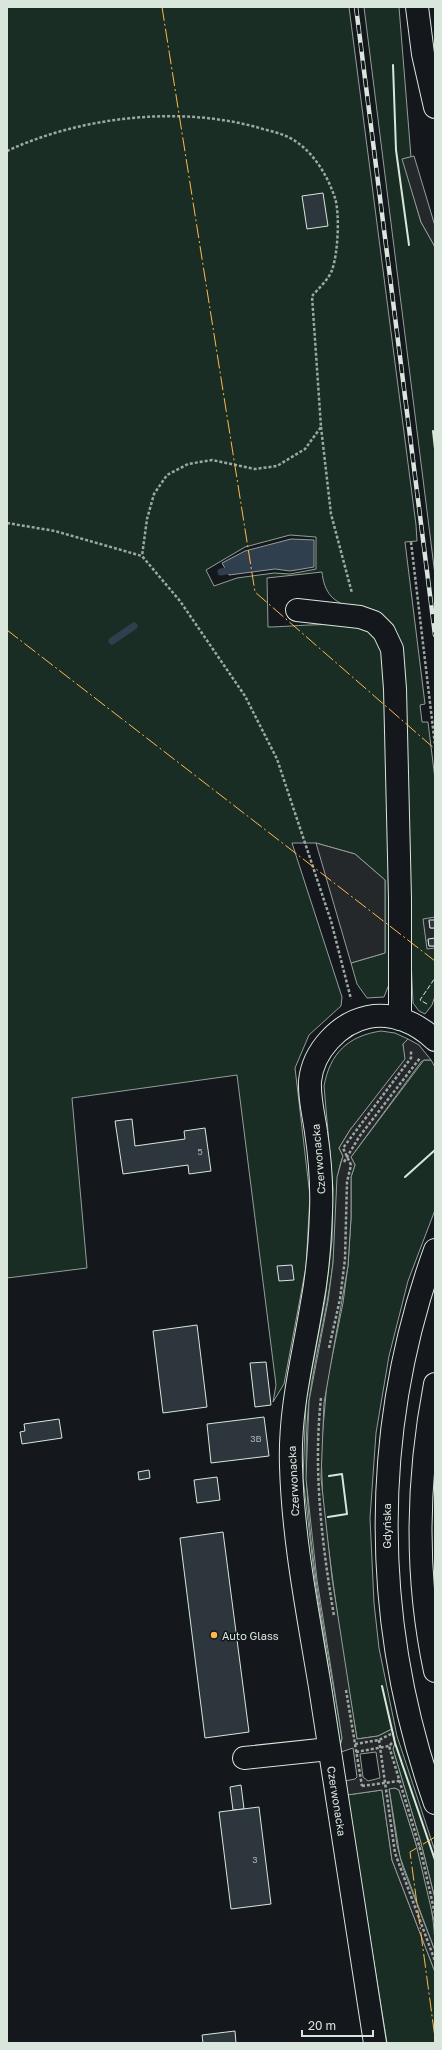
<svg xmlns="http://www.w3.org/2000/svg" width="442" height="2050" font-family="'Golos Text',sans-serif">
<style>
.green{fill:#1a2d24;stroke:#939e99;fill-rule:evenodd}
.parking{fill:#24282b;stroke:#939e99;fill-rule:evenodd}
.water{fill:#2f3f4d;stroke:#939e99}
.lines{fill:none;stroke-linecap:round;stroke-linejoin:round}
.stream{stroke:#2f3f4d;stroke-width:7}
.building{fill:#2c363c;stroke:#d8e6dc}
.minor-casing{stroke:#d8e6dc;stroke-width:24}
.major-casing{stroke:#d8e6dc;stroke-width:24}
.path{stroke:#9da8a2;stroke-width:2.5;stroke-dasharray:3 2;stroke-linecap:butt}
.minor{stroke:#14181c;stroke-width:22}
.major{stroke:#14181c;stroke-width:22}
.rail-casing{stroke:#d8e6dc;stroke-width:4.5}
.rail{stroke:#14181c;stroke-width:3;stroke-dasharray:9;stroke-linecap:butt}
.fence{stroke:#d8e6dc;stroke-width:1;stroke-dasharray:5 2;stroke-linecap:butt}
.wall{stroke:#d8e6dc;stroke-width:2}
.power{stroke:#ffb74d;stroke-width:1;stroke-dasharray:14 3 2 3;stroke-linecap:butt}
.poi-dot{fill:#ffb74d;stroke:#14181c;stroke-width:1.5}
.labels{text-anchor:middle;dominant-baseline:central;stroke-width:3;stroke-linejoin:round;paint-order:stroke}
.number-label{font-size:9px;fill:#adbab4}
.street-label{font-size:11px;fill:#d8e6dc;stroke:#14181c}
.poi-label{font-size:11px;fill:#d8e6dc;stroke:#14181c;text-anchor:start}
</style>
<rect width="100%" height="100%" fill="#14181c"/>
<g class="green">
<path d="M7,7H349L416,525L417,541L405,542L425,704L420,705L422,722H428L435,779V996L432,1005L425,1014L419,1011L413,1003L407,871L402,658C397,640 393,622 375,612C369,608 361,608 354,607C333,604 324,592 322,572L267,578L268,627C292,627 352,619 372,632C380,637 384,650 387,659L392,977L384,997L367,998L357,984L351,963L385,953V880L355,854L316,843H292L342,997L341,1006L309,1035L295,1068L310,1196L306,1267L284,1384L273,1402L276,1385L237,1075L72,1098L87,1268L7,1278ZM290,535L316,537V569L290,574L274,573L237,578L214,586L206,570L245,547Z"/>
<path d="M364,7H399L411,157L403,159L421,222L435,247V575Z"/>
<path d="M381,1031L395,1033L408,1039L403,1044L406,1059L350,1130L339,1148L343,1156C335,1176 337,1197 337,1218C336,1233 335,1248 333,1263C327,1317 310,1370 307,1424C301,1525 326,1638 342,1738L340,1743L315,1581L303,1478L306,1400L325,1300L332,1240L333,1189L324,1086C330,1053 348,1036 381,1031Z"/>
<path d="M424,1060H431L435,1067V1210L408,1281L389,1356L376,1433L370,1518L374,1603L379,1648L397,1736L435,1851V1899L421,1843L393,1749L395,1743L392,1729L378,1736L357,1739L342,1649L323,1507L321,1451L327,1382L343,1303L348,1265L351,1218V1177L355,1165L351,1157Z"/>
<path d="M389,1788H395L399,1790C415,1842 435,1897 435,1951L400,1857Z"/>
<path d="M382,1790L392,1860L435,1972V2043H387L347,1795Z"/>
</g>
<g class="parking">
<path d="M414,156L435,226V247L421,222L402,159Z"/>
<path d="M316,843L355,854L385,880V953L351,963Z"/>
<path d="M435,917V920L429,921L430,928H435V938L428,940L429,946H435V948L427,949L423,919Z"/>
<path d="M408,1039L419,1045L431,1060H424L421,1062L351,1157L355,1165L351,1177V1218L348,1266L324,1403L321,1478L332,1578L357,1739L378,1736L392,1729L395,1743L393,1749L421,1843L435,1899V1925L416,1844L399,1790L395,1788L389,1789L397,1845L403,1868L435,1951V1972L392,1860L382,1790L347,1795L345,1781L355,1779L357,1777L353,1748L341,1752L340,1747L342,1738L317,1580L306,1479L309,1401L328,1301L333,1263L337,1177L343,1156L339,1148L350,1130L405,1059L403,1044ZM376,1752L380,1778L368,1781L363,1777L360,1754Z"/>
</g>
<path class="water" d="M291,539L314,540V567L290,571L275,569L229,575L222,563L245,551Z"/>
<g class="lines">
<g class="stream">
<path d="M221,572L235,569"/>
<path d="M112,641L134,626"/>
</g>
</g>
<g class="building">
<path d="M323,193L328,226L307,229L302,196Z"/>
<path d="M429,920H435V928H430Z"/>
<path d="M435,938V946H429L428,939Z"/>
<path d="M132,1119L135,1146L185,1139L184,1131L205,1128L211,1171L189,1174L188,1165L123,1174L115,1121Z"/>
<path d="M292,1265L294,1280L279,1281L277,1266Z"/>
<path d="M197,1325L207,1407L163,1413L153,1331Z"/>
<path d="M266,1362L271,1405L255,1407L250,1363Z"/>
<path d="M264,1417L269,1456L211,1463L207,1424Z"/>
<path d="M59,1419L62,1438L22,1444L20,1432L25,1431L24,1424Z"/>
<path d="M149,1470L150,1478L139,1480L138,1472Z"/>
<path d="M217,1477L220,1500L197,1503L194,1480Z"/>
<path d="M223,1532L249,1732L205,1738L180,1538Z"/>
<path d="M241,1785L244,1809L233,1810L230,1787Z"/>
<path d="M259,1807L271,1904L231,1909L219,1812Z"/>
<path d="M235,2031L236,2043H203L202,2035Z"/>
</g>
<g class="lines">
<defs>
<g id="minor">
<path d="M297,610L360,617L374,622L384,632L392,649L395,689L400,899V1019"/>
<path d="M244,1758L329,1749"/>
<path d="M375,2043C357,1924 338,1806 320,1687C308,1614 293,1540 291,1466C289,1410 303,1358 312,1303C318,1272 320,1242 321,1212C322,1185 320,1158 316,1132C314,1116 309,1098 310,1081C313,1051 339,1023 368,1017C393,1012 417,1023 435,1040"/>
</g>
<g id="major">
<path d="M417,7L423,54L435,107"/>
<path d="M435,1250C370,1430 371,1622 435,1803"/>
<path d="M435,1384C417,1478 415,1577 435,1671"/>
</g>
</defs>
<use href="#minor" class="minor-casing"/>
<use href="#major" class="major-casing"/>
<g class="path">
<path d="M7,151C82,116 183,105 263,129C271,131 279,133 286,136C311,147 327,174 335,198C340,214 338,254 332,270C329,279 318,289 312,296L321,427L305,449L277,466L255,469L212,460L188,464L167,475L154,494L147,519L142,556"/>
<path d="M321,427L331,514L352,593"/>
<path d="M7,523L55,531L142,556L180,601L245,696L277,759L331,921L351,999"/>
<path d="M411,542L435,745"/>
<path d="M344,1162L359,1137L420,1058"/>
<path d="M329,1348L340,1299L345,1259L347,1182L351,1165L343,1148L411,1058V1050"/>
<path d="M321,1398C313,1471 322,1544 334,1616"/>
<path d="M346,1690L362,1786"/>
<path d="M379,1740L395,1853L435,1961"/>
<path d="M392,1743L389,1746L421,1852L435,1914"/>
<path d="M355,1744L379,1740L391,1734"/>
<path d="M356,1752L389,1746"/>
<path d="M362,1786L399,1781"/>
</g>
<use href="#minor" class="minor"/>
<use href="#major" class="major"/>
<defs>
<path id="rail" d="M356,7L435,635"/>
</defs>
<use href="#rail" class="rail-casing"/>
<use href="#rail" class="rail"/>
<path class="fence" d="M427,1004L420,1000L435,978"/>
<g class="wall">
<path d="M393,65L396,150L409,245"/>
<path d="M433,431L435,449"/>
<path d="M405,1177L435,1150"/>
<path d="M328,1517L347,1514L342,1474L329,1476"/>
<path d="M382,1686L395,1743L435,1860"/>
</g>
<g class="power">
<path d="M162,7L255,592L435,749"/>
<path d="M7,630L435,961"/>
<path d="M435,1837L410,1852L435,2038"/>
</g>
</g>
<circle class="poi-dot" cx="214" cy="1635" r="4"/>
<g class="labels">
<g class="number-label">
<text x="200" y="1151">5</text>
<text x="256" y="1438">3B</text>
<text x="255" y="1859">3</text>
</g>
<g class="street-label">
<text transform="translate(318 1159) rotate(-95)">Czerwonacka</text>
<text transform="translate(293 1481) rotate(-93)">Czerwonacka</text>
<text transform="translate(386 1526) rotate(-90)">Gdyńska</text>
<text transform="translate(337 1801) rotate(81)">Czerwonacka</text>
</g>
<g class="poi-label">
<text x="222" y="1635">Auto Glass</text>
</g>
</g>
<rect width="442" height="2050" fill="none" stroke="#d8e6dc" stroke-width="16"/>
<path d="M302 2030v6h71v-6" fill="none" stroke="#d8e6dc" stroke-width="2"/>
<text x="308" y="2030" font-size="12" fill="#d8e6dc" stroke="#14181c" stroke-width="3" paint-order="stroke">20 m</text>
</svg>
